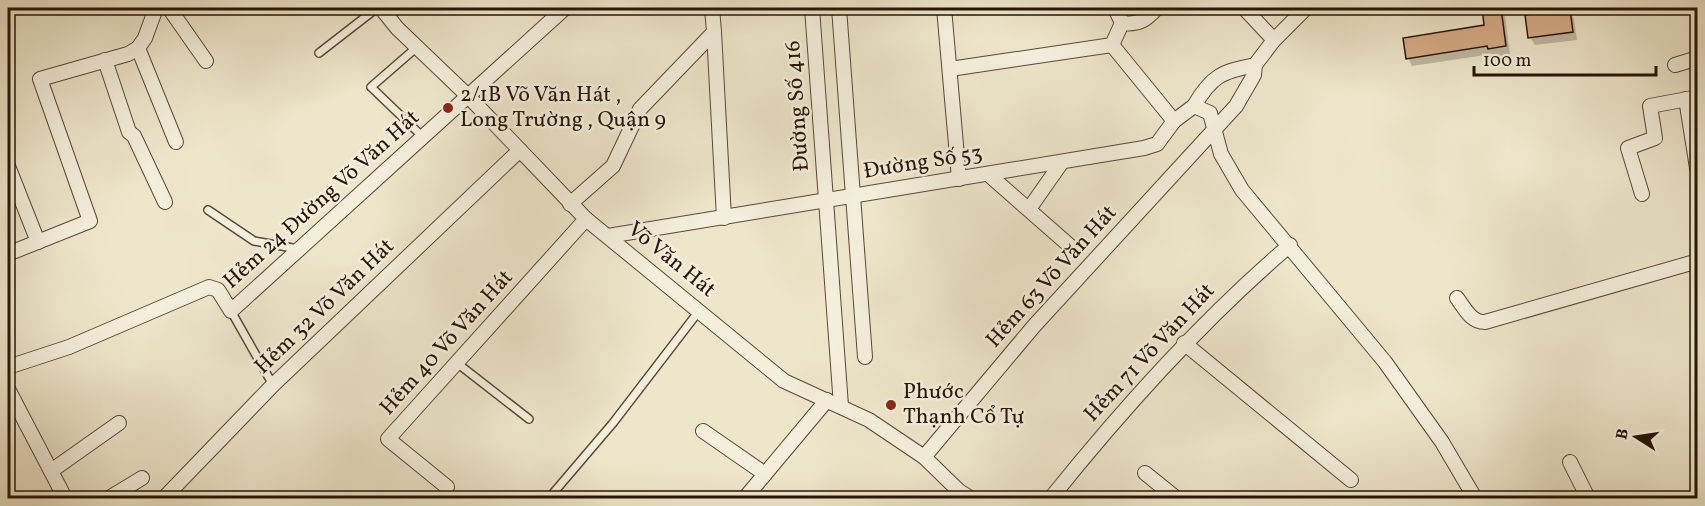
<svg xmlns="http://www.w3.org/2000/svg" width="1705" height="506" font-family="Vollkorn,serif">
<style>
.shadow{fill:#0003}
.building{fill:#d5ab86;stroke:#271407;stroke-width:1.5}
.lines{fill:none;stroke-linecap:round;stroke-linejoin:round}
.lane-casing{stroke:#594838;stroke-width:10}
.street-casing{stroke:#594838;stroke-width:16}
.lane{stroke:#f4efdd;stroke-width:7}
.street{stroke:#f4efdd;stroke-width:14}
.poi-dot{fill:#8f2418;stroke:#f4efdd;stroke-width:2}
.labels{text-anchor:middle;dominant-baseline:central;stroke-width:5;stroke-linejoin:round;paint-order:stroke}
.poi-label{font-size:22px;fill:#271407;stroke:#f4efdd;text-anchor:start}
.street-label{font-size:22px;fill:#271407;stroke:#f4efdd}
</style>
<rect width="100%" height="100%" fill="#eee6cb"/>
<filter id="stains"><feTurbulence type="fractalNoise" baseFrequency=".00333" numOctaves="4"/><feColorMatrix values="0 0 0 0 .2 0 0 0 0 .09 0 0 0 0 .02 0 0 0 .5 -.17"/></filter>
<radialGradient id="worn" r=".72"><stop offset=".6" stop-color="#630" stop-opacity="0"/><stop offset="1" stop-color="#630" stop-opacity=".3"/></radialGradient>
<g class="shadow">
<path d="M1483,8H1504L1510,54L1494,57L1492,54L1412,66L1408,58L1486,27Z"/>
<path d="M1569,10L1574,19L1577,40L1535,45L1530,37Z"/>
<path d="M1437,491L1443,498H1428Z"/>
</g>
<g class="building">
<path d="M1482,8H1501L1506,46L1488,49L1487,46L1406,59L1403,38L1484,25Z"/>
<path d="M1570,9L1573,32L1528,38L1525,15Z"/>
</g>
<g class="lines">
<defs>
<g id="lane">
<path d="M417,47L371,87L423,137"/>
<path d="M319,53L377,8"/>
<path d="M208,210L254,241L298,249"/>
<path d="M231,311L273,385"/>
<path d="M457,363L529,419"/>
<path d="M549,498L613,423L699,311"/>
</g>
<g id="street">
<path d="M169,8L206,61"/>
<path d="M381,8L397,28L468,96L586,219L784,381L869,420L924,457L959,491L970,498"/>
<path d="M812,8L841,406"/>
<path d="M839,8L865,357"/>
<path d="M944,8L959,179"/>
<path d="M1244,8L1274,40"/>
<path d="M1122,23C1139,25 1146,20 1157,8"/>
<path d="M714,32L724,218"/>
<path d="M1112,45L1174,121"/>
<path d="M138,48L176,142"/>
<path d="M105,60L129,132L134,136L165,202"/>
<path d="M1675,65L1698,58"/>
<path d="M950,69L1112,45L1122,23L1115,8"/>
<path d="M1686,99L1697,168"/>
<path d="M1194,106C1212,75 1222,72 1255,65L1274,40L1306,8"/>
<path d="M8,166L38,242"/>
<path d="M988,174L1070,246"/>
<path d="M1642,194L1628,148L1655,138L1650,106L1698,97"/>
<path d="M570,204L613,166L640,109L714,32L712,8"/>
<path d="M1029,209L1062,162"/>
<path d="M608,236L1144,148L1157,144L1174,121L1194,106L1210,113L1221,154L1242,190L1385,362L1442,442L1475,498"/>
<path d="M15,251L90,221L40,79L128,54L138,48L145,38L156,8"/>
<path d="M1457,298C1465,309 1471,322 1485,322L1698,261"/>
<path d="M1184,343L1351,480"/>
<path d="M8,367L69,347L209,287L218,290L231,311L565,8"/>
<path d="M8,389L65,498"/>
<path d="M703,431L765,474"/>
<path d="M924,457L1034,326L1236,106L1254,75L1255,65"/>
<path d="M1570,462L1588,498"/>
<path d="M51,471L119,423"/>
<path d="M1145,473L1176,498"/>
<path d="M447,487L388,439L586,219"/>
<path d="M109,498L142,478"/>
<path d="M164,498L273,385L520,150"/>
<path d="M745,498L827,400"/>
<path d="M1051,498C1124,407 1201,321 1290,245"/>
</g>
</defs>
<use href="#lane" class="lane-casing"/>
<use href="#street" class="street-casing"/>
<use href="#lane" class="lane"/>
<use href="#street" class="street"/>
</g>
<g class="poi-dot">
<circle cx="448" cy="108" r="6"/>
<circle cx="891" cy="405" r="6"/>
</g>
<g class="labels">
<g class="poi-label">
<text x="460" y="95">2/1B Võ Văn Hát ,<tspan x="460" dy="25">Long Trường , Quận 9</tspan></text>
<text x="903" y="392">Phước<tspan x="903" dy="25">Thạnh Cổ Tự</tspan></text>
</g>
<g class="street-label">
<text transform="translate(798 106) rotate(-94)">Đường Số 416</text>
<text transform="translate(923 163) rotate(-9)">Đường Số 53</text>
<text transform="translate(322 200) rotate(-42)">Hẻm 24 Đường Võ Văn Hát</text>
<text transform="translate(671 260) rotate(39)">Võ Văn Hát</text>
<text transform="translate(1052 277) rotate(-48)">Hẻm 63 Võ Văn Hát</text>
<text transform="translate(325 307) rotate(-44)">Hẻm 32 Võ Văn Hát</text>
<text transform="translate(447 343) rotate(-48)">Hẻm 40 Võ Văn Hát</text>
<text transform="translate(1150 353) rotate(-47)">Hẻm 71 Võ Văn Hát</text>
</g>
</g>
<rect width="1705" height="506" fill="none" stroke="#eee6cb" stroke-width="30"/>
<rect x="9" y="9" width="1687" height="488" fill="none" stroke="#271407" stroke-width="3"/>
<rect x="15" y="15" width="1675" height="476" fill="none" stroke="#271407" stroke-width="1.5"/>
<g transform="translate(1636 437) rotate(282)" stroke="#f4efdd" stroke-width="4.5" paint-order="stroke">
<path d="M0-4.5L10 22L0 15L-10 22Z" fill="#271407"/>
<text y="-9" font-size="16" font-weight="bold" text-anchor="middle" fill="#271407">B</text>
</g>
<path d="M1474 66v9h182v-9" fill="none" stroke="#271407" stroke-width="3"/>
<text x="1483" y="66" font-size="18" fill="#271407" stroke="#f4efdd" stroke-width="4.5" paint-order="stroke">100 m</text>
<rect width="100%" height="100%" filter="url(#stains)"/>
<rect width="100%" height="100%" fill="url(#worn)"/>
</svg>
